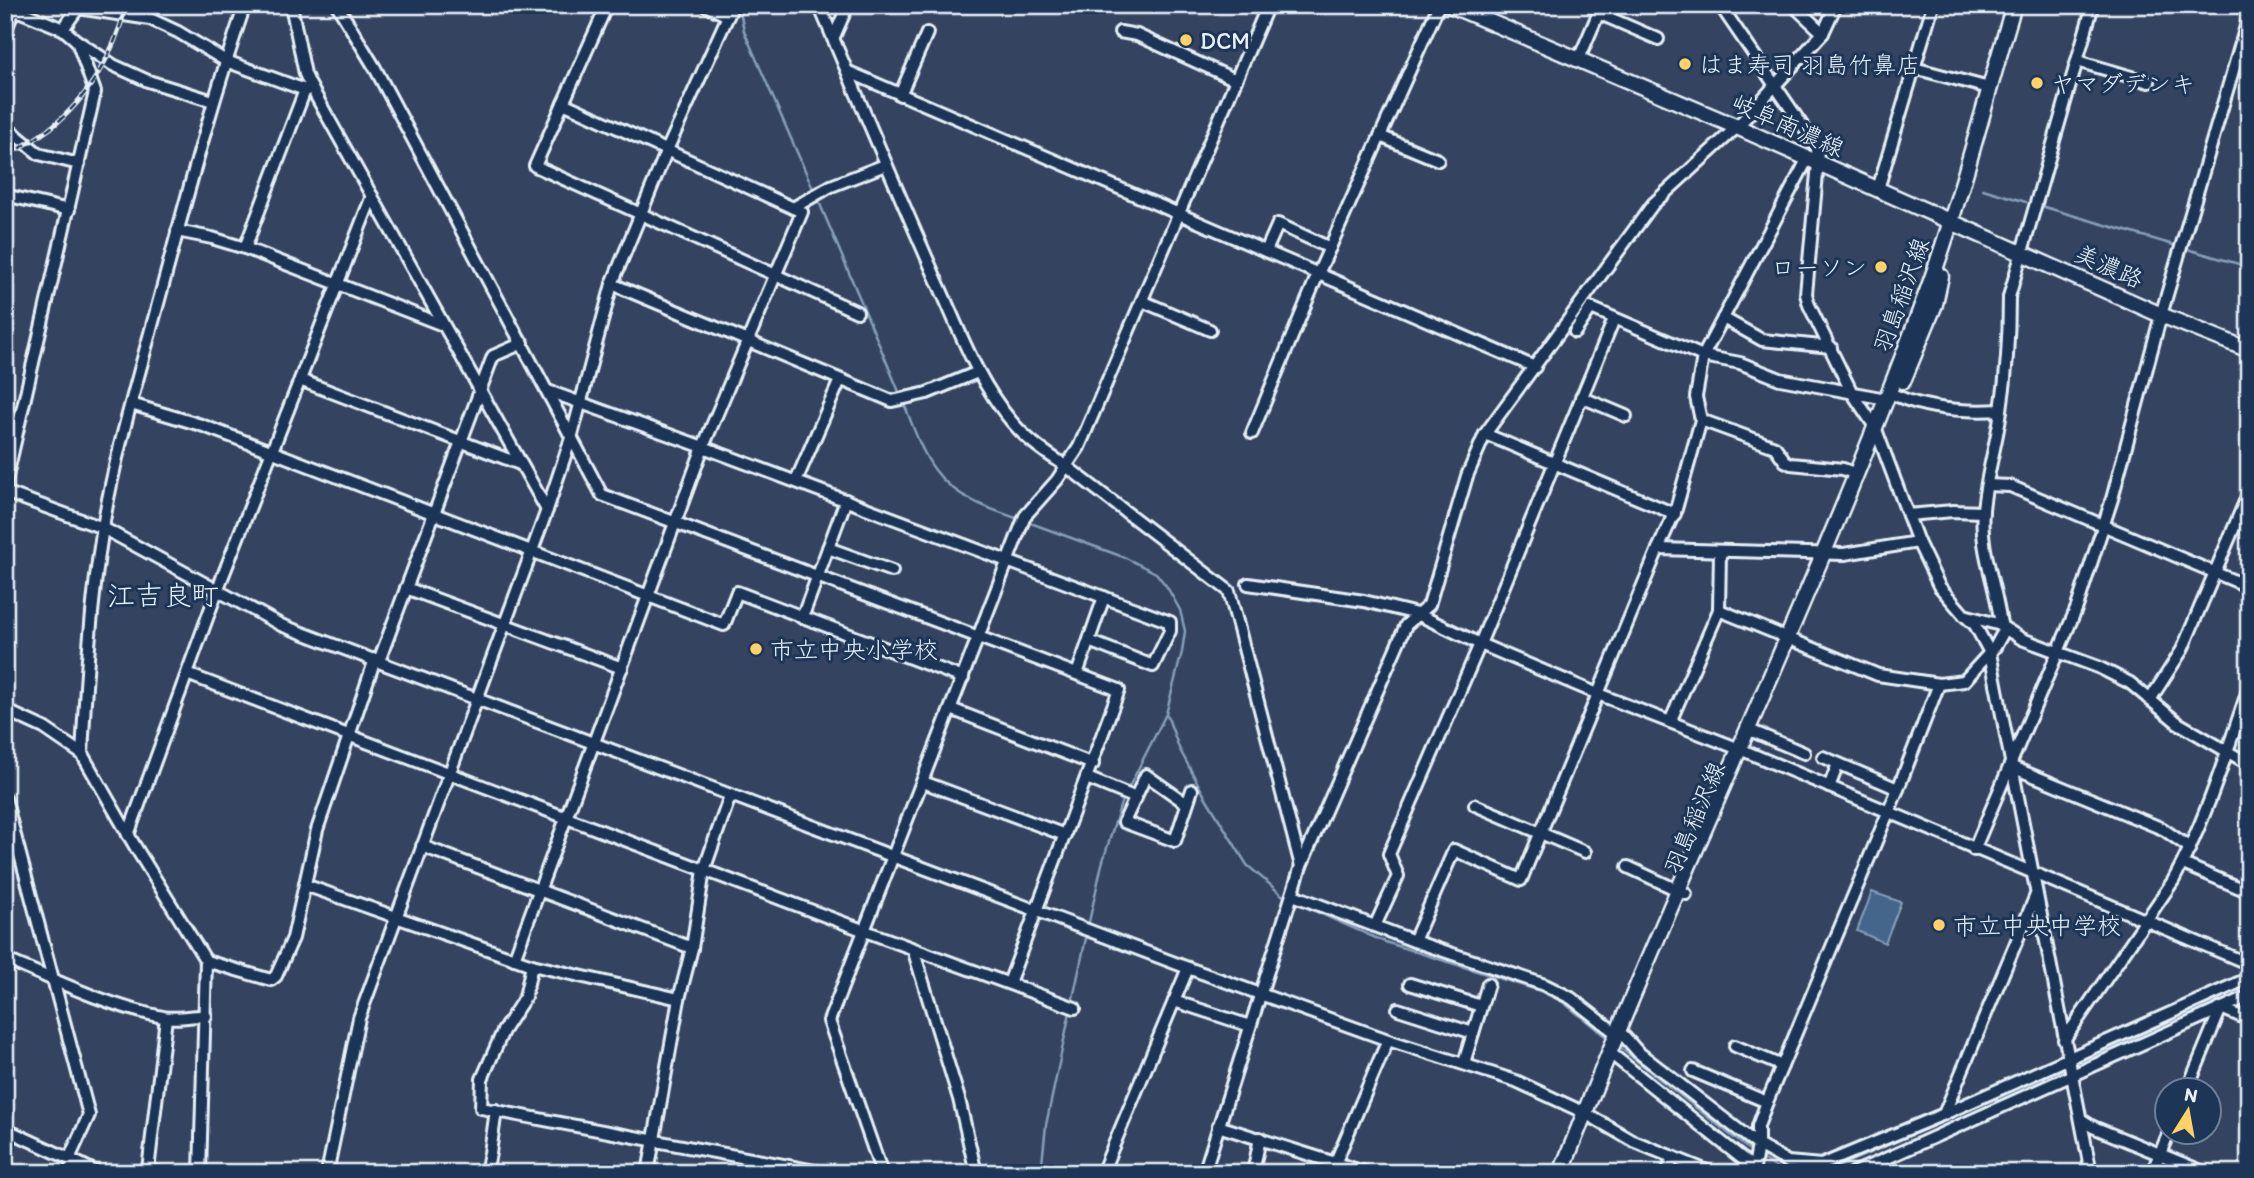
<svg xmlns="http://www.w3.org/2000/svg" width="2254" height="1178" font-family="Itim,'Klee One',sans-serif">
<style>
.water{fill:#45668b;stroke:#869eb7;stroke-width:2}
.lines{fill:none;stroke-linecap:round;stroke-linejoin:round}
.stream{stroke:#869eb7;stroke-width:2.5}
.minor-casing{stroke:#e8f1f8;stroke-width:16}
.major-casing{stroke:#e8f1f8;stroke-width:19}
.minor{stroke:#1d3557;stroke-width:10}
.major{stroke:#1d3557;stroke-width:14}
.rail-casing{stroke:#e8f1f8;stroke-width:5}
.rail{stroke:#1d3557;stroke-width:2.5;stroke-dasharray:8;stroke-linecap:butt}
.poi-dot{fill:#ffd166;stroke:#1d3557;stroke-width:2.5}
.labels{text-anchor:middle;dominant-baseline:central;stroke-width:6;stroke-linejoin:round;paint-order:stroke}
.poi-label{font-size:24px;fill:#e8f1f8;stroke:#1d3557;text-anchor:start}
.street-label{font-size:24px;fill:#e8f1f8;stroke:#1d3557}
.quarter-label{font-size:28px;fill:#e8f1f8;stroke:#1d3557}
</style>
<rect width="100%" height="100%" fill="#344460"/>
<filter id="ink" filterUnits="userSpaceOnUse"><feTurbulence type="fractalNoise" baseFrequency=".0143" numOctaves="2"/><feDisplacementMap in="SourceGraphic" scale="14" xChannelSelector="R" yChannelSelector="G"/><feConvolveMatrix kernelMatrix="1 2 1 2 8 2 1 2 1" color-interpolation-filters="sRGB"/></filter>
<g filter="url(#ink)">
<path class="water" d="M1872,892L1901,902L1885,943L1857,931Z"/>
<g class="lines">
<g class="stream">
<path d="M739,5L744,31L814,191"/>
<path d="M1983,189L2026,202"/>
<path d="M817,197L900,394"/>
<path d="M2041,206L2177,246"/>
<path d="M2187,249L2249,267"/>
<path d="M903,401C912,423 920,450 935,470C954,497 989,509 1019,519"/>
<path d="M1025,521L1126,558L1156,573L1167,587L1180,610L1185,631L1182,652L1166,714L1129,787"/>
<path d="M1167,715L1179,748L1203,793L1247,865L1288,900"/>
<path d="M1294,902L1385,942L1540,991L1563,1002L1610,1040"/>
<path d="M1089,922L1102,864L1122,800"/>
<path d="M1072,1003L1086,938"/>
<path d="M1618,1046L1752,1152"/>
<path d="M2073,1065L2249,985"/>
<path d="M1761,1158L1785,1173"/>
<path d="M1041,1173L1046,1125L1070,1012"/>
<path d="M1823,1173L2067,1068"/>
</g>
<defs>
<g id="minor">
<path d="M291,5L305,74L311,87L547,510"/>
<path d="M337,5L375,68L602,495L1119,690L1009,983"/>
<path d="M607,5L535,166L857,312"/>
<path d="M705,5L728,16"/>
<path d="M819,5C858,97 896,189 937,281C959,329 977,381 1012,422C1027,440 1046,453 1066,466L1229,591L1301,866"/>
<path d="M1720,5L1817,147L1818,163L1806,294L1809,305L1851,391L1875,427L1918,542L1939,586L1964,615L1997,624L2001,623"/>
<path d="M2093,5L2009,297C2009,335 2007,372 2001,410C1997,443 1986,476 1983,510C1979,550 1997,587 2001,626L2022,639L2098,667L2130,683L2178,723L2249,764"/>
<path d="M2233,5L2249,9"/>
<path d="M1794,6L1823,33"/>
<path d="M14,9L63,29L77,41L113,65L148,81L213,101"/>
<path d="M1598,13L1658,39"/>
<path d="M63,29L78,8L150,19L178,32L226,61L305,90"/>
<path d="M5,32L16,5"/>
<path d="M1120,32L1137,35L1236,80"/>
<path d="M833,39L848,5"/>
<path d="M1578,61L1602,5"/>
<path d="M2077,61L2149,82"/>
<path d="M1914,68L1989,88"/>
<path d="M849,72L1535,367"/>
<path d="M900,95L927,33"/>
<path d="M5,126L39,154L79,164"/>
<path d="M1380,136L1438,160"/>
<path d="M1878,189L1933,5"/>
<path d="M5,195L69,210"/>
<path d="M793,208L831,186L885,165"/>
<path d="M177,231L212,238L245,248L443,325"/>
<path d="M245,248L305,90L311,87"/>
<path d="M1266,251L1278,224L1330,248"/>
<path d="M612,284L892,401L927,393L978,372"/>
<path d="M1142,301L1210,330"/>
<path d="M1723,318L1762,340L1831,347"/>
<path d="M1575,332L1591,308L1703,356L1740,363L1780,379L1886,399"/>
<path d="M300,380L520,464"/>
<path d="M548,391L703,447L1170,622V631L1153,666L1089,641"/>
<path d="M1897,396C1929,410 1967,412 2001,410"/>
<path d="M1581,397L1626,416"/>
<path d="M131,404L201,425L273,452L724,625L737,592L963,678"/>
<path d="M1701,420L1775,447L1785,461L1791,464L1843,469L1856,474"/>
<path d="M1252,433L1318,274L1439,5"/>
<path d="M1485,434L1675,514"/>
<path d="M796,481L840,380"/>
<path d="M5,485L95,92L77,41"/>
<path d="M1987,485L2010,486L2249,587"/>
<path d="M5,492L103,528L281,625L1188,968L1388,1040L1516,1081L1585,1113L1633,1141L1712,1173"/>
<path d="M1908,515L1953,511L1983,512"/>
<path d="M828,548L892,571"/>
<path d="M1658,549L1844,554L1918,542"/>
<path d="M1720,552L1719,610L1878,675L1939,684L1964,681L1995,647L2005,629"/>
<path d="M1248,584L1364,601L1417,614L1480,644L1598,694L1747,752L2249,964"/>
<path d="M406,588L622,668"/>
<path d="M1965,616L1975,625L1990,653L2091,1173"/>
<path d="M802,618L846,500"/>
<path d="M379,661L493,356L523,343"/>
<path d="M187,674L865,931L1075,1008"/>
<path d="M1077,674L1104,597"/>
<path d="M2150,700L2182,650L2249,492"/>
<path d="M951,709L1093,764"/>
<path d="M5,710L44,728L82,754L136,848L206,961L271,980L276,976L293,938L317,830L375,659"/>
<path d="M1670,722L1719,610"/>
<path d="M1747,729L1804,753"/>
<path d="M82,754C86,679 91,601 103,527C115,454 137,382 156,311C184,208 210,106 245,5"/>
<path d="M1823,757L1898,789"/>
<path d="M2012,767L2163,829L2190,848"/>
<path d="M1087,778L1136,798"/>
<path d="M923,782L1065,835"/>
<path d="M1829,787L1838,764"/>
<path d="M5,798L89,1115L69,1159"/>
<path d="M1187,804L1146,775L1124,822L1175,841L1192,790"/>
<path d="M1475,805L1585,852"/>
<path d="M128,835L217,591L372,196"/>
<path d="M422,846L692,948"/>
<path d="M1974,850L2077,607L2112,499L2161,315L2249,16"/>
<path d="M2183,864L2249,892"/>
<path d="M1628,867L1686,894"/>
<path d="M305,885L532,965L679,999"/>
<path d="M1293,895L1414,941L1545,985L1571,998L1616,1033L1624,1036L1638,1052L1758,1145L1788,1162L1821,1165L1944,1114L2249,978"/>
<path d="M1375,926L1398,876L1389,854L1480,644L1614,319"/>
<path d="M1414,941L1454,850L1521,880L1658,549L1676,509L1701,420L1696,397L1703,356L1808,158"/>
<path d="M913,949L959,1099L976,1173"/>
<path d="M5,959C54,980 111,1007 163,1017C176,1020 192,1015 206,1016"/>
<path d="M514,959L703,447L802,212L563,103"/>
<path d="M532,965L525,997L503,1031L482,1079L481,1108L826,1173"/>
<path d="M1410,984L1481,1006"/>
<path d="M1174,1001L1250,1026"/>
<path d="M1398,1009L1473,1033"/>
<path d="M2064,1040L2173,881C2206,821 2227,751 2249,687"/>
<path d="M1735,1046L1782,1066"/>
<path d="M1609,1052L1754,1168"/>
<path d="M1464,1063L1488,984"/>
<path d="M1693,1071L1767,1102"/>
<path d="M2187,1090L2221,1008L2249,1020"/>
<path d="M1944,1114L2036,895"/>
<path d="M2082,1120L2093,1127L2206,1173"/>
<path d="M1218,1126L1367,1173"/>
<path d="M5,1129L74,1161L68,1173"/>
<path d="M74,1161L98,1173"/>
<path d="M127,1173L148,1170"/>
<path d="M161,1173L148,1170L166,1018"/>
<path d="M200,1173L206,961"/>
<path d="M327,1173L359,1018L547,510L572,435L612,284L667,150L733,5"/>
<path d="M486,1173L490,1153L496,1110"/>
<path d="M648,1173L679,999L692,948L704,870L730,796"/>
<path d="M882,1173L829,1021L1025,516L1057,480L1079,447L1268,5"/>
<path d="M1102,1173L1188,968"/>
<path d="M1204,1173L1301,866L1406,625L1429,605L1467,476L1485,434L1653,204L1737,127L1823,33L1836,5"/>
<path d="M1253,1173L1260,1138"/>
<path d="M1331,1173L1388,1040"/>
<path d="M1667,1173L1673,1157"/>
<path d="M1753,1173L1758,1145V1126L1767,1102L1898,789L1939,684"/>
<path d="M1853,1173L1883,1160"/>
<path d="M1877,1173L1883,1160L2249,996"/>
<path d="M2152,1173L2169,1132"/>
</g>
<g id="major">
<path d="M1450,5L1737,127L2161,315L2249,350"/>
<path d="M1903,381L1935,304L1941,276"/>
<path d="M1561,1173C1675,879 1815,596 1924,300C1960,204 1984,103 2014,5"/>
</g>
</defs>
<use href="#minor" class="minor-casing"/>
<use href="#major" class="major-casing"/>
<use href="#minor" class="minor"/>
<use href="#major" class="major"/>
<defs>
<path id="rail" d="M5,156C18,149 31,142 42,134C84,106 115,54 126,5"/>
</defs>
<use href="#rail" class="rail-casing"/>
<use href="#rail" class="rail"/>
</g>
</g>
<g class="poi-dot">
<circle cx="1186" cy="40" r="7"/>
<circle cx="1685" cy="64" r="7"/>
<circle cx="2037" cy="83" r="7"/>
<circle cx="1881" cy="267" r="7"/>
<circle cx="756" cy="649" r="7"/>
<circle cx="1939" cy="925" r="7"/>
</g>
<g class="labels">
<g class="poi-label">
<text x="1200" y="40">DCM</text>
<text x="1699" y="64">はま寿司 羽島竹鼻店</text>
<text x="2051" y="83">ヤマダデンキ</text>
<text x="1867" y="267" text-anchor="end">ローソン</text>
<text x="770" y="649">市立中央小学校</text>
<text x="1953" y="925">市立中央中学校</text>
</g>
<g class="street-label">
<text transform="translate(1788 125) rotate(24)">岐阜南濃線</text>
<text transform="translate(2109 266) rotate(24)">美濃路</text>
<text transform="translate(1901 295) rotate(-70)">羽島稲沢線</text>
<text transform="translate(1694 818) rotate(-67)">羽島稲沢線</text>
</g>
<g class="quarter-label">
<text x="163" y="595">江吉良町</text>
</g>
</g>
<rect width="2254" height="1178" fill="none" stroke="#1d3557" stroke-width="28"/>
<rect x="14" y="14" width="2226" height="1150" fill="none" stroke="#e8f1f8" stroke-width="2.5" filter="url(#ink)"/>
<g transform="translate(2188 1111) rotate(11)"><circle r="33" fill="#1d3557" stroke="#6e8097" stroke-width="2"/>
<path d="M0-5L12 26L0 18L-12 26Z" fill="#ffd166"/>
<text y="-10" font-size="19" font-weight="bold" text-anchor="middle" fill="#e8f1f8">N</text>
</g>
</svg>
